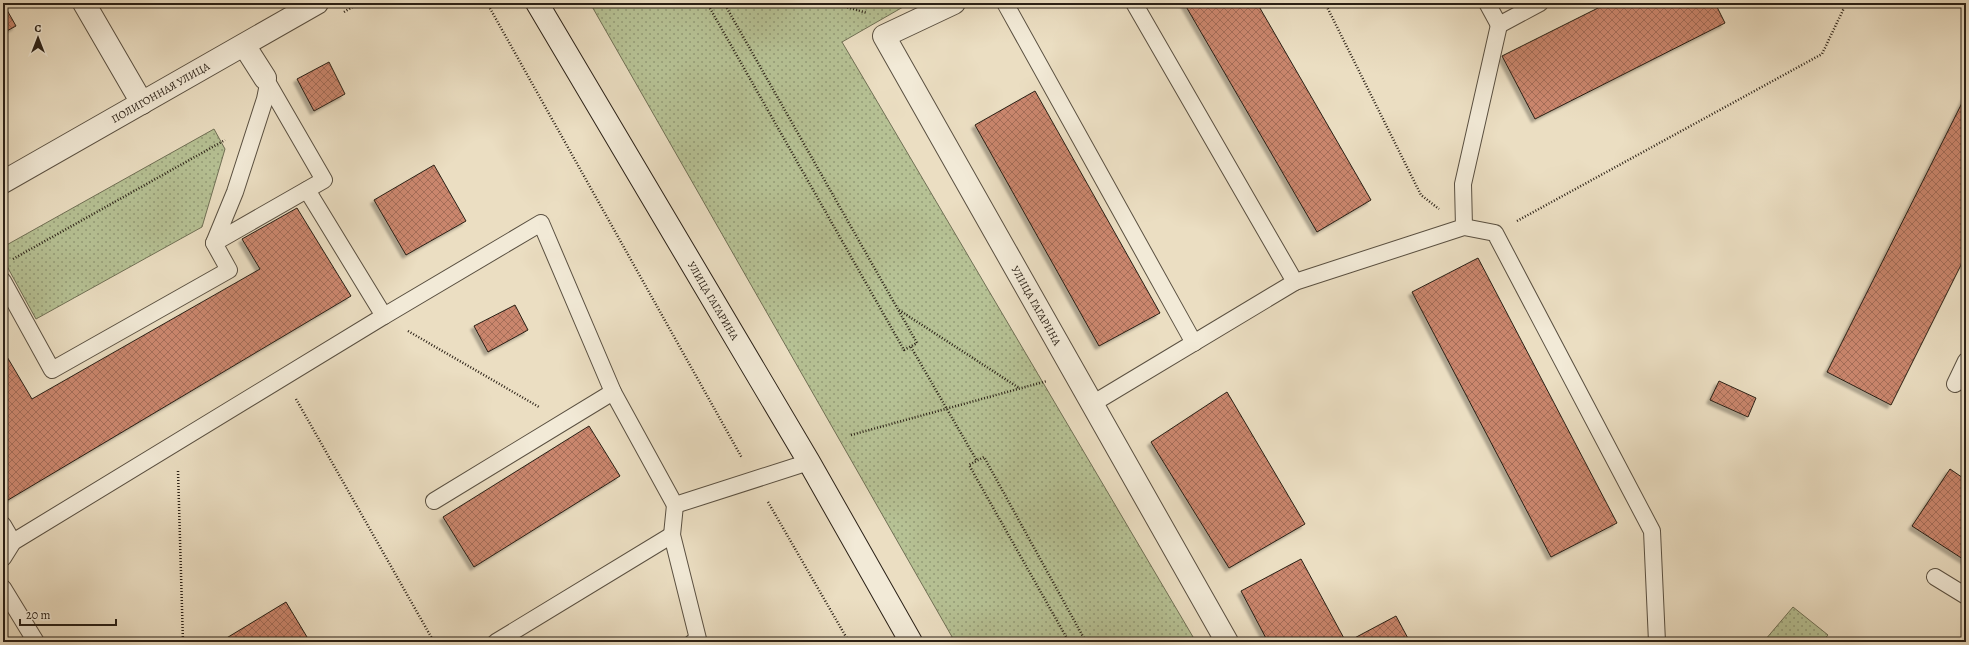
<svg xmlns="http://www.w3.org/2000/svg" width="1969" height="645" font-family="Alegreya,serif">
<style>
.grass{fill:url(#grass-dots);stroke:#707055}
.building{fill:url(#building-cross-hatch);stroke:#2a2016;filter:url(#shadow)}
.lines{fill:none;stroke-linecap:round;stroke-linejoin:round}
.lane-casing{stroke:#5a5041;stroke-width:18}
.street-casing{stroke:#5a5041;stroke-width:24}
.secondary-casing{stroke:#2a2016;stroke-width:24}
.path{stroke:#2a2016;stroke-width:2.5;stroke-dasharray:1 2;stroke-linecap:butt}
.lane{stroke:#f2ead7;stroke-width:16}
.street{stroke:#f2ead7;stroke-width:22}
.secondary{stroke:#f2ead7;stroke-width:22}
.labels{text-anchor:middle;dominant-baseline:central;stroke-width:3;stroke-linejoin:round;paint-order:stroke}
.street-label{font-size:11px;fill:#2a2016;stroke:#f2ead7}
</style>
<defs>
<pattern id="grass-dots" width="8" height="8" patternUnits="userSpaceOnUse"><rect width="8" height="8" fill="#b6c194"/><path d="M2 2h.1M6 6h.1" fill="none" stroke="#949c78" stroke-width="1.8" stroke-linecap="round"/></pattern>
<pattern id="building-cross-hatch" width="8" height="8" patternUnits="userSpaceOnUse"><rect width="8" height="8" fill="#ca866d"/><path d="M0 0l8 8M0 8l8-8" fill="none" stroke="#a46d59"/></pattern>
<filter id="shadow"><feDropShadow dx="-3.5" dy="3.5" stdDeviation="1" flood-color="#0004"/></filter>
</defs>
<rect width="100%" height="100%" fill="#ebdec2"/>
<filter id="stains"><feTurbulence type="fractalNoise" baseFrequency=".005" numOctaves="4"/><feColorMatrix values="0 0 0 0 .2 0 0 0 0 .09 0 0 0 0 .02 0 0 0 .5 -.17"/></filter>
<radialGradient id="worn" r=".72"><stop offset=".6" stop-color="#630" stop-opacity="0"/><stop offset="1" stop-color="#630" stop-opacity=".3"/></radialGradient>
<g class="grass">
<path d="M590,3H910L842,42L1196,642H955Z"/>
<path d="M214,129L225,149L202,227L36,319L3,259V247Z"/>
<path d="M1793,607L1828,635L1822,642H1767L1765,640Z"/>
</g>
<g class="building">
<path d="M3,3L16,26L3,33Z"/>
<path d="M1184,3H1257L1371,200L1317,232Z"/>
<path d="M1608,3H1715L1725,23L1535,119L1502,56Z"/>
<path d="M329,62L345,94L314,111L297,79Z"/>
<path d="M1035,91L1160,313L1099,346L975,125Z"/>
<path d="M1966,95V255L1891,405L1827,372Z"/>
<path d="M434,165L466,221L406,255L374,200Z"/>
<path d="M297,208L351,296L3,503V350L32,399L260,269L242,239Z"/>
<path d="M1478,258L1617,523L1551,557L1412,292Z"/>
<path d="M515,305L528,330L488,352L474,326Z"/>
<path d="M1719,381L1756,398L1748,417L1710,400Z"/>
<path d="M1227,392L1305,524L1229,568L1151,442Z"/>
<path d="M589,426L620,476L474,567L443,517Z"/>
<path d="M1950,469L1966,480V561L1912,526Z"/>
<path d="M1301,559L1346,642H1268L1241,591Z"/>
<path d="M286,602L310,642H220Z"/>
<path d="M1396,616L1410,642H1347Z"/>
</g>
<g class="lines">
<defs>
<g id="lane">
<path d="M1005,3L1194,343"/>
<path d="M1134,3L1295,282L1464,227L1495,233L1652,531L1657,642"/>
<path d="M1487,3L1499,25L1540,3"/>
<path d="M1464,227L1463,184L1499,25"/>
<path d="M214,243L235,192L265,99L268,84"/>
<path d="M3,281L52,370L229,270L214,243L324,180L265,78"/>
<path d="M384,316L541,223L613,392L675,505L809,462"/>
<path d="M1955,384L1966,361"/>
<path d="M1092,404L1295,282"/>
<path d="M434,501L613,392"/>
<path d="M675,505L672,535L698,639L693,642"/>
<path d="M3,525L13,542"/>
<path d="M3,558L13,542L384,316L307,190"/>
<path d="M1935,577L1966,596"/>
<path d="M3,588L36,642"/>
<path d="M496,642L672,535"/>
</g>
<g id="street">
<path d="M84,3L142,103"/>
<path id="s1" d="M954,3L884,36L1227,642"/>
<path d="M244,45L265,78"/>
<path id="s2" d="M3,182L317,3"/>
</g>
<g id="secondary">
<path id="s3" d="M537,3L809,462L911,642"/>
</g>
</defs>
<use href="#lane" class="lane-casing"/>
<use href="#street" class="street-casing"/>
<use href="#secondary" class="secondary-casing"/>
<g class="path">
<path d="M487,3L742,458"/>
<path d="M707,3L904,350L917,343L724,3"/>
<path d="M833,3L867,13"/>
<path d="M1325,3L1421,195L1439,209"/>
<path d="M344,12L359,3"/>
<path d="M1517,221L1822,54L1844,8L1841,3"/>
<path d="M13,259L225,140"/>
<path d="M899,310L1019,388"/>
<path d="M408,331L539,407"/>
<path d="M911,347L977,461"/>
<path d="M296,399L434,642"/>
<path d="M851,435L1047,381"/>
<path d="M178,471L183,642"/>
<path d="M768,502L849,642"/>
<path d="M1069,642L969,465L984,457L1086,642"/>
</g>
<use href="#lane" class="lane"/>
<use href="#street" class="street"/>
<use href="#secondary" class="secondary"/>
</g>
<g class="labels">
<g class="street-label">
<text stroke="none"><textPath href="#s2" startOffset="181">ПОЛИГОННАЯ УЛИЦА</textPath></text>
<text stroke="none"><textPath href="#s3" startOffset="346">УЛИЦА ГАГАРИНА</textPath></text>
<text stroke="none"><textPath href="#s1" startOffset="387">УЛИЦА ГАГАРИНА</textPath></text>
</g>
</g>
<rect width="1969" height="645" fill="none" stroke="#ebdec2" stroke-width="16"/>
<rect x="4" y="4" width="1961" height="637" fill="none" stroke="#2a2016" stroke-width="2"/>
<rect x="8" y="8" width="1953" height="629" fill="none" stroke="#2a2016"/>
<g transform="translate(38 38)" stroke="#f2ead7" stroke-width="3" paint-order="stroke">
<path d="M0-3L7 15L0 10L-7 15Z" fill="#2a2016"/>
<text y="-6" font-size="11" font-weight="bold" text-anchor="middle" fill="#2a2016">С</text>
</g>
<path d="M20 619v6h96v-6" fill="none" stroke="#2a2016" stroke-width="2"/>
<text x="26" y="619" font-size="12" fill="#2a2016" stroke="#f2ead7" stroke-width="3" paint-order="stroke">20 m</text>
<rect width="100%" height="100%" filter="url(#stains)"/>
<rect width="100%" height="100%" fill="url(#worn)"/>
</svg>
